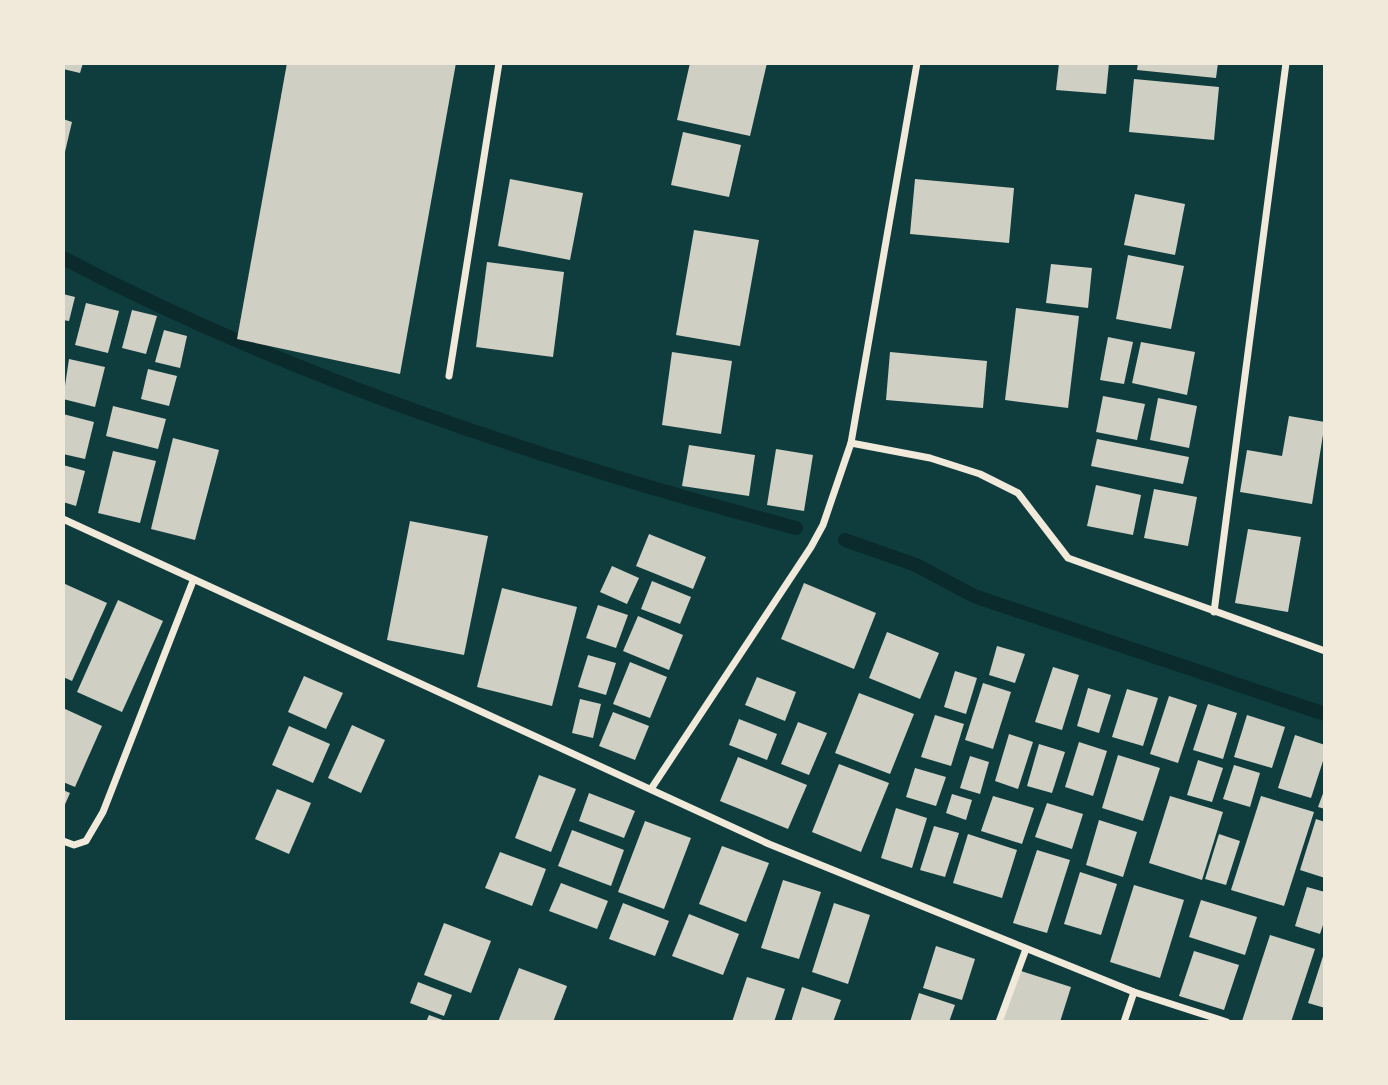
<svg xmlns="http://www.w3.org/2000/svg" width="1388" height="1085" font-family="'DejaVu Sans',sans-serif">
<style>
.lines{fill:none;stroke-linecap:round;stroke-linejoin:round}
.stream{stroke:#0a2a2b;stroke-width:14}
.building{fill:#cfcfc3}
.minor{stroke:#f1e9da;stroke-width:7}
</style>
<rect width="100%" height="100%" fill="#0f3d3e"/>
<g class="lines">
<g class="stream">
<path d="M63,258C294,379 545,461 796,528"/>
<path d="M845,540L916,565L974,596L1325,714"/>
</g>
</g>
<g class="building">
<path d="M63,63H83L80,73L63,69Z"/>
<path d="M287,63H456L400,374L237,339Z"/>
<path d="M690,63H767L750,136L677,120Z"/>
<path d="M1059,63H1109L1106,94L1056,90Z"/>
<path d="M1138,63H1218L1216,78L1137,70Z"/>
<path d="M1134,79L1219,87L1214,140L1129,132Z"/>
<path d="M63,119L72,122L64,156H63Z"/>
<path d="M683,132L741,145L729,197L671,185Z"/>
<path d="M510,179L583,193L570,260L498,246Z"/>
<path d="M915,179L1014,188L1009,243L910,234Z"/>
<path d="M1135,194L1185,204L1175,255L1124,245Z"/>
<path d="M694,230L759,240L740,346L676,335Z"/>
<path d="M1128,255L1184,266L1171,329L1116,319Z"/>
<path d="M487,262L564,272L553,357L476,347Z"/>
<path d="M1051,264L1092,268L1088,308L1046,303Z"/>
<path d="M63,294L75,297L69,321L63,320Z"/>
<path d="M86,303L119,311L108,353L75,345Z"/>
<path d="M1016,308L1079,316L1068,408L1005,400Z"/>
<path d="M132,310L157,316L146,354L122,348Z"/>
<path d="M164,330L187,336L180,368L155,362Z"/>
<path d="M1108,337L1133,342L1124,384L1100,380Z"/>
<path d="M1141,342L1195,352L1187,395L1132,383Z"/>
<path d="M672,352L732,361L721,434L662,425Z"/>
<path d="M890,352L987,361L983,408L886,400Z"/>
<path d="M69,359L105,367L95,407L63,399Z"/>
<path d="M148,369L177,376L169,406L141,399Z"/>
<path d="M1103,396L1145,404L1137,440L1096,432Z"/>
<path d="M1158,398L1197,406L1189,448L1150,440Z"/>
<path d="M113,406L166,419L158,449L106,436Z"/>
<path d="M63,414L94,422L85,459L63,454Z"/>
<path d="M1289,416L1325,422L1312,504L1240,492L1247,450L1282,456Z"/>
<path d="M173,438L219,450L195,540L151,529Z"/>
<path d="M1097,439L1189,457L1183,484L1091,466Z"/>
<path d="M689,445L755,455L749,496L682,486Z"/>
<path d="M776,449L813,455L804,511L767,505Z"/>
<path d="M113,451L156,461L140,523L98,513Z"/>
<path d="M63,465L85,471L76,506L63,502Z"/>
<path d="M1096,485L1141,495L1133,535L1087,526Z"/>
<path d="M1154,489L1197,497L1188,546L1144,538Z"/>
<path d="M410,521L488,536L464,655L387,640Z"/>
<path d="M1248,529L1301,537L1288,612L1235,603Z"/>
<path d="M649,534L706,557L693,589L636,566Z"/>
<path d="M612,566L639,578L627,604L600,592Z"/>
<path d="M652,581L691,597L680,624L641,609Z"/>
<path d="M63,583L107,603L72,681L63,677Z"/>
<path d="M804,583L876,613L854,669L781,639Z"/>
<path d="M502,588L577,607L552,706L477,687Z"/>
<path d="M118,600L163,621L122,712L77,692Z"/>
<path d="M598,605L628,615L616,648L586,638Z"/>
<path d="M638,616L683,635L669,670L623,651Z"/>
<path d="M887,632L939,653L920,699L869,678Z"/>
<path d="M997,646L1025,654L1015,683L989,675Z"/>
<path d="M588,655L616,663L606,695L578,687Z"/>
<path d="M630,662L667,677L650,718L613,704Z"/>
<path d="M1053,667L1079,675L1062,730L1035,722Z"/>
<path d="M955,671L977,678L966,714L944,707Z"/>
<path d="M304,676L343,693L326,729L288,712Z"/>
<path d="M757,677L796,692L785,721L745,705Z"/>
<path d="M983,683L1011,692L993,749L965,740Z"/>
<path d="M1088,688L1111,695L1099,733L1077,726Z"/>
<path d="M1127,689L1158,698L1143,746L1112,737Z"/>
<path d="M859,693L914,714L890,774L835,753Z"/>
<path d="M1169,696L1197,705L1178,763L1150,754Z"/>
<path d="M580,699L601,704L593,738L572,733Z"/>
<path d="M1208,704L1237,713L1223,759L1193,750Z"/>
<path d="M63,708L102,726L75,787L63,782Z"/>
<path d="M613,712L649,726L635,760L599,746Z"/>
<path d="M935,715L964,724L951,766L921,757Z"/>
<path d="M1247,715L1285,727L1272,768L1234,757Z"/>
<path d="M739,719L777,734L767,760L729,745Z"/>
<path d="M798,722L827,733L809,775L781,764Z"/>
<path d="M352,725L385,740L361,793L328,778Z"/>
<path d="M289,726L330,744L313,783L272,765Z"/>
<path d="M1009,734L1033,742L1018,789L995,781Z"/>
<path d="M1295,735L1325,745V755L1311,798L1278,788Z"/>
<path d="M1079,742L1107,751L1093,796L1065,787Z"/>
<path d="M1039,744L1065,752L1052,793L1027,786Z"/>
<path d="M1118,755L1160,768L1143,821L1102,808Z"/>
<path d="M970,756L989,762L980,794L960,788Z"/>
<path d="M738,757L807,785L788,829L720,801Z"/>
<path d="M1198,760L1223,768L1212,802L1187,795Z"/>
<path d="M839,764L889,783L861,852L812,832Z"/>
<path d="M1234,765L1260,773L1250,807L1223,799Z"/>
<path d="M915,768L946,777L936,806L906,797Z"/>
<path d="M539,775L576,789L551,852L515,838Z"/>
<path d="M1325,788V809L1318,807Z"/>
<path d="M277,789L311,803L289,854L255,839Z"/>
<path d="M63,790L70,793L63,809Z"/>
<path d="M589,793L635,811L624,838L579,821Z"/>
<path d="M952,794L972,800L966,820L946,813Z"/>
<path d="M993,796L1034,808L1022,844L981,831Z"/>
<path d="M1170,796L1223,812L1202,880L1149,863Z"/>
<path d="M1261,796L1314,812L1284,906L1231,890Z"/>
<path d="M1047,803L1083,814L1072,849L1035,837Z"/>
<path d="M896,808L927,818L912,868L881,858Z"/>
<path d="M1316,819L1325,822V878L1300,870Z"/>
<path d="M1099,820L1137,832L1123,877L1086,865Z"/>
<path d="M645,821L691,838L664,909L618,892Z"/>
<path d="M934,826L959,833L945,877L920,870Z"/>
<path d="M572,830L624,850L611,886L558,866Z"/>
<path d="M968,834L1017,850L1002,898L953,883Z"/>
<path d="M1219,834L1240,841L1226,885L1205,879Z"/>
<path d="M722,846L769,863L746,922L699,904Z"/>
<path d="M1037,850L1070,860L1047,933L1013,923Z"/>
<path d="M500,852L546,869L532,906L485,888Z"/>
<path d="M1080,872L1117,884L1101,935L1064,924Z"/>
<path d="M783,880L821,892L799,959L761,948Z"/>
<path d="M561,883L608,901L597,929L549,911Z"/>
<path d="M1134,885L1184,900L1160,978L1110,962Z"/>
<path d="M1307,887L1325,892V919L1320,934L1295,926Z"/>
<path d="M1201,900L1257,917L1245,955L1189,937Z"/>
<path d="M623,903L669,921L655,956L609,939Z"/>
<path d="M834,903L870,915L848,984L812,972Z"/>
<path d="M689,914L739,934L723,975L672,956Z"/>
<path d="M444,923L491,941L471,993L424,975Z"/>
<path d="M1270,935L1315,949L1291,1022H1245L1242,1021Z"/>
<path d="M936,946L975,959L962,1000L923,988Z"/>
<path d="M1325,950V1008L1308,1003Z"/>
<path d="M1194,951L1239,965L1224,1010L1179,996Z"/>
<path d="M519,968L567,986L553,1022H498Z"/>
<path d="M1021,971L1071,987L1060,1022H1002Z"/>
<path d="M747,977L785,989L774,1022H732Z"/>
<path d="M418,982L452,995L444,1016L410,1003Z"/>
<path d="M802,987L841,1000L833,1022H791Z"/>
<path d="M919,993L955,1005L949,1022H910Z"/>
<path d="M429,1015L448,1022H426Z"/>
</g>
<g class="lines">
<g class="minor">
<path d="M449,376L499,63"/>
<path d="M851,443L917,63"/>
<path d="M63,519L769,844L1134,992L1227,1022"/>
<path d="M1214,612L1286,63"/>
<path d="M651,789L811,547L823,525L851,443L930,458L980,474L1018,493L1068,558L1325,651"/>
<path d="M63,841L74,845L86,841L103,812L193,581"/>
<path d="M999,1022L1026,949"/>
<path d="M1124,1022L1134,992"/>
</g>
</g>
<rect width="1388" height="1085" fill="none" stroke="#f1e9da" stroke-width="130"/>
</svg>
